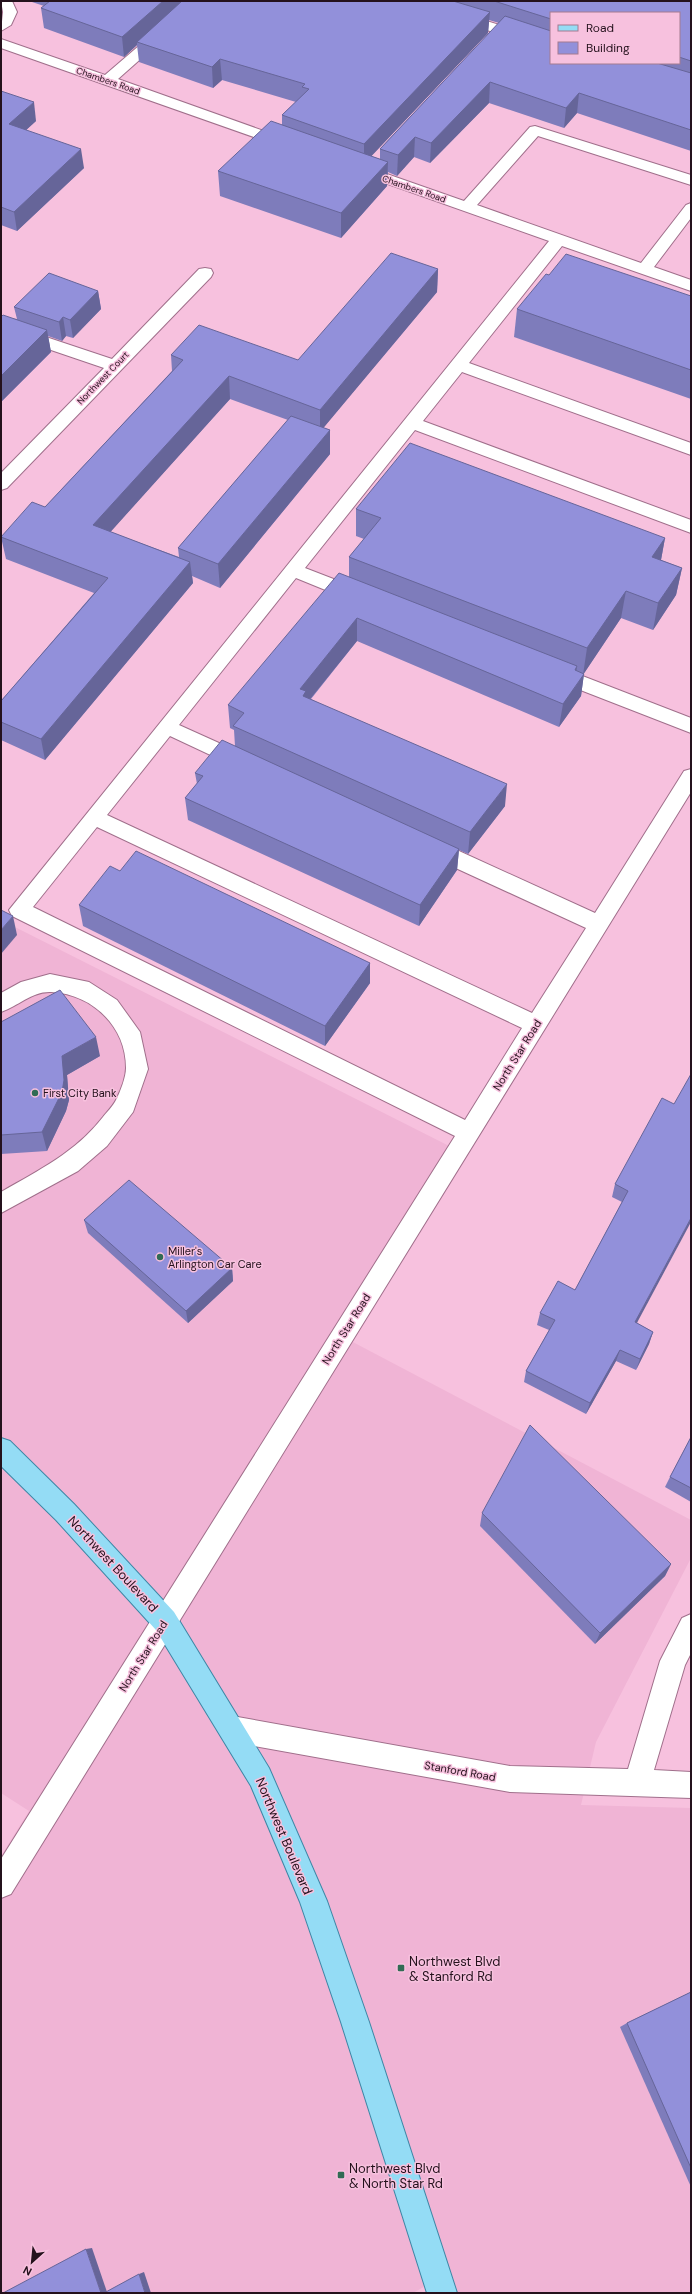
<svg xmlns="http://www.w3.org/2000/svg" width="692" height="2294" font-family="'DM Sans',sans-serif">
<style>
.built{fill:#f0b4d5}
.lines{fill:none;stroke-linecap:round;stroke-linejoin:round}
.minor-casing{stroke:#a06f8b;stroke-width:2}
.major-casing{stroke:#3e86a5;stroke-width:2}
.minor{fill:#fff;fill-rule:evenodd}
.major{fill:#94dcf5;fill-rule:evenodd}
.wall{fill:#7e7cbb;fill-rule:evenodd}
.shaded-wall{fill:#666599}
.building{fill:#9290da;stroke:#666599}
.poi-dot{fill:#316b54;stroke:#f7c1de;stroke-width:1.5}
.labels{text-anchor:middle;dominant-baseline:central;stroke-width:3;stroke-linejoin:round;paint-order:stroke}
.far-street-label{font-size:9px;fill:#24111c;stroke:#f7c1de}
.street-label{font-size:11px;fill:#24111c;stroke:#f7c1de}
.poi-label{font-size:11px;fill:#24111c;stroke:#f7c1de;text-anchor:start}
.near-street-label{font-size:13px;fill:#24111c;stroke:#f7c1de}
.near-poi-label{font-size:13px;fill:#24111c;stroke:#f7c1de;text-anchor:start}
</style>
<rect width="100%" height="100%" fill="#f7c1de"/>
<path class="built" d="M1,920L465,1154L349,1340L691,1520V1558L596,1742L581,1805L691,1808V2293H429L427,2285L413,2293H1V1856L29,1811L1,1793Z"/>
<g class="lines">
<defs>
<g id="minor">
<path d="M1,1H12L17,12L11,25L1,31L3,12Z"/>
<path d="M191,1H206L118,79L292,141L294,144L292,147H282L1,48V39L105,75Z"/>
<path d="M401,1H422L551,41V50L403,4Z"/>
<path d="M535,126L691,175V185L538,136L477,205L641,263L686,205L691,203V218L654,267L691,280V291L562,246L469,363L691,443V455L462,372L423,421L691,520V533L415,430L305,568L362,590L365,595L362,600L356,601L350,600L296,578L179,725L250,757L253,762L250,767L243,769L236,767L170,736L107,815L532,1013L586,928L423,853L420,847L423,841L430,839L437,841L595,913L684,771L691,769V792L11,1894L1,1898V1859L455,1136L12,916L9,910L549,241L354,172L351,169L354,166H364L464,201L530,127ZM97,827L522,1028L465,1120L33,907Z"/>
<path d="M205,268L211,269L213,273L211,277L7,488L1,490V473L104,368L1,333V322L112,359L199,269Z"/>
<path d="M554,665L691,718V733L547,677L545,672L547,667Z"/>
<path d="M50,974L89,982L117,1000L140,1032L148,1069L133,1112L107,1146L78,1171L1,1213V1192C39,1170 76,1152 103,1117C107,1112 113,1106 116,1100C120,1092 126,1077 126,1068C126,1026 92,994 51,992C33,991 18,1006 1,1012V993L21,982Z"/>
<path d="M691,1614V1653L685,1665L654,1770L691,1772V1798L510,1792L232,1742L223,1738L219,1729L223,1720L232,1716L510,1766L628,1769L660,1661L682,1618Z"/>
</g>
<path id="major" d="M1,1438L10,1441L74,1504L174,1612L269,1768L327,1901L369,2022L457,2293H427L341,2022L300,1902L251,1786L156,1630L56,1520L1,1466Z"/>
</defs>
<use href="#minor" class="minor-casing"/>
<use href="#major" class="major-casing"/>
<use href="#minor" class="minor"/>
<use href="#major" class="major"/>
</g>
<g class="wall">
<path d="M29,1H691V151L577,113L564,128L489,103L430,163L414,157L397,176L388,172L387,186L341,238L220,196L218,171L282,125V115L296,102L222,80L213,88L139,62L137,45L124,57L44,28L41,8L44,6ZM551,13H679V63H551ZM489,20L499,23L380,149V159L371,156L488,33Z"/>
<path d="M1,91L36,121L26,130L84,168L17,231L1,225Z"/>
<path d="M438,269L437,292L323,428L330,430V454L220,588L192,576L193,583L45,760L1,740V701L94,593L6,559L1,537L45,507L172,371L171,355L298,360ZM230,399L288,420L178,548L179,557L110,532Z"/>
<path d="M549,275L691,296V399L514,337L517,309Z"/>
<path d="M98,291L101,309L73,338L66,336L62,341L48,336L51,352L1,402V317L17,319L14,307Z"/>
<path d="M356,509L665,538L661,560L682,568L676,595L653,630L621,618L584,673L581,696L559,727L357,641L311,699L505,806L468,854L459,850L457,870L419,926L188,820L185,798L197,784L195,773L235,746L234,730L230,728L228,705L349,577V557L364,539L356,536Z"/>
<path d="M120,871L370,963V983L325,1046L83,926L79,905Z"/>
<path d="M1,1022L100,1056L67,1075L69,1100L66,1111L47,1151L1,1154Z"/>
<path d="M674,1104L637,1323L653,1332L649,1344L636,1370L616,1361L586,1414L524,1382L526,1371L549,1330L537,1325L540,1313L575,1290L622,1202L612,1197L615,1184Z"/>
<path d="M84,1220L232,1268L233,1281L188,1323L88,1233Z"/>
<path d="M691,1437V1502L665,1487L670,1477Z"/>
<path d="M482,1513L671,1564L665,1576L595,1644L480,1526Z"/>
<path d="M691,1992V2187L620,2027L627,2023Z"/>
</g>
<g class="shaded-wall">
<path d="M163,1H189L137,42V45L124,57L122,37Z"/>
<path d="M490,12L488,33L364,164V144Z"/>
<path d="M220,59L222,80L213,88L212,67Z"/>
<path d="M490,82L489,103L430,163L431,143Z"/>
<path d="M579,93L577,113L564,128L566,108Z"/>
<path d="M34,102L36,121L12,143L9,124Z"/>
<path d="M415,137L414,157L397,176L398,155Z"/>
<path d="M81,149L84,168L17,231L14,212Z"/>
<path d="M388,162L387,186L341,238V213Z"/>
<path d="M438,269L437,292L320,432V410Z"/>
<path d="M98,291L101,309L73,338L70,320Z"/>
<path d="M63,317L66,336L62,341L59,322Z"/>
<path d="M47,330L51,352L1,402V376Z"/>
<path d="M229,376L230,399L97,547L93,525Z"/>
<path d="M330,430V454L220,588L218,564Z"/>
<path d="M665,538L660,565L652,557Z"/>
<path d="M190,562L193,583L45,760L41,739Z"/>
<path d="M682,568L676,595L653,630L658,603Z"/>
<path d="M626,591L621,618L583,675L587,648Z"/>
<path d="M357,618V641L306,704L300,689Z"/>
<path d="M577,666L574,689L584,674L581,696L559,727L563,704L575,670Z"/>
<path d="M507,784L505,806L468,854L470,832Z"/>
<path d="M459,849L457,870L419,926L420,905Z"/>
<path d="M13,916L17,935L1,954V930Z"/>
<path d="M370,963V983L325,1046V1026Z"/>
<path d="M96,1037L100,1056L67,1075L69,1100L66,1111L47,1151L42,1132L62,1056Z"/>
<path d="M691,1218V1222L631,1334L635,1322Z"/>
<path d="M232,1268L233,1281L188,1323L186,1311Z"/>
<path d="M653,1332L649,1344L636,1370L640,1359Z"/>
<path d="M620,1350L616,1361L586,1414L590,1403Z"/>
<path d="M671,1564L665,1576L595,1644L600,1633Z"/>
<path d="M92,2248L107,2292L105,2293H101L86,2249Z"/>
<path d="M144,2272L151,2293H145L139,2274Z"/>
</g>
<g class="building">
<path d="M50,1H163L122,37L41,8Z"/>
<path d="M182,1H453L490,12L364,144L282,115L309,89L302,87L305,84L220,59L212,67L137,42Z"/>
<path d="M494,1H691V61L679,57V13H551V19Z"/>
<path d="M505,16L551,31V63H657L691,73V130L579,93L566,108L490,82L431,143L415,137L398,155L380,149Z"/>
<path d="M1,91L34,102L9,124L81,149L14,212L1,207Z"/>
<path d="M271,121L388,162L341,213L218,171Z"/>
<path d="M391,253L438,269L320,410L229,376L93,525L190,562L41,739L1,722V701L108,578L1,537L32,502L45,507L183,360L171,355L199,325L298,360Z"/>
<path d="M566,254L691,296V370L517,309L546,274L549,275Z"/>
<path d="M49,273L98,291L70,320L63,317L59,322L14,307Z"/>
<path d="M3,315L47,330L1,376V317Z"/>
<path d="M291,416L330,430L218,564L178,548Z"/>
<path d="M410,443L665,538L652,557L682,568L658,603L626,591L587,648L349,557L381,518L356,509Z"/>
<path d="M339,573L577,666L575,670L584,674L563,704L357,618L300,689L306,691L303,696L507,784L470,832L233,726L244,713L228,705Z"/>
<path d="M222,740L459,849L420,905L185,798L203,776L195,773Z"/>
<path d="M136,851L370,963L325,1026L79,905L110,866L120,871Z"/>
<path d="M1,910L13,916L1,930Z"/>
<path d="M60,990L96,1037L62,1056L64,1080L62,1092L42,1132L1,1135V1022Z"/>
<path d="M691,1074V1218L635,1322L653,1332L640,1359L620,1350L590,1403L526,1371L555,1320L540,1313L558,1281L575,1290L628,1191L615,1184L662,1098L674,1104Z"/>
<path d="M129,1180L232,1268L186,1311L84,1220Z"/>
<path d="M530,1425L671,1564L600,1633L482,1513Z"/>
<path d="M691,1437V1488L670,1477Z"/>
<path d="M691,1992V2168L627,2023Z"/>
<path d="M86,2249L101,2293H3Z"/>
<path d="M139,2274L145,2293H104Z"/>
</g>
<g class="poi-dot">
<circle cx="35" cy="1093" r="4"/>
<circle cx="160" cy="1257" r="4"/>
<rect x="397" y="1964" width="8" height="8" rx="2"/>
<rect x="337" y="2171" width="8" height="8" rx="2"/>
</g>
<g class="labels">
<g class="far-street-label">
<text transform="translate(108 81) rotate(19)">Chambers Road</text>
<text transform="translate(414 189) rotate(19)">Chambers Road</text>
<text transform="translate(103 378) rotate(-46)">Northwest Court</text>
</g>
<g class="street-label">
<text transform="translate(517 1055) rotate(-58)">North Star Road</text>
<text transform="translate(346 1329) rotate(-58)">North Star Road</text>
<text transform="translate(143 1656) rotate(-58)">North Star Road</text>
<text transform="translate(460 1771) rotate(10)">Stanford Road</text>
</g>
<g class="poi-label">
<text x="43" y="1093">First City Bank</text>
<text x="168" y="1251">Miller's<tspan x="168" dy="13">Arlington Car Care</tspan></text>
</g>
<g class="near-street-label">
<text transform="translate(113 1564) rotate(47)">Northwest Boulevard</text>
<text transform="translate(284 1836) rotate(67)">Northwest Boulevard</text>
</g>
<g class="near-poi-label">
<text x="409" y="1961">Northwest Blvd<tspan x="409" dy="15">&amp; Stanford Rd</tspan></text>
<text x="349" y="2168">Northwest Blvd<tspan x="349" dy="15">&amp; North Star Rd</tspan></text>
</g>
</g>
<rect width="692" height="2294" fill="none" stroke="#24111c" stroke-width="4"/>
<rect x="550" y="12" width="130" height="52" fill="#f7c1de" stroke="#a37b90"/>
<rect x="558" y="25" width="20" height="6" fill="#94dcf5" stroke="#a37b90"/>
<text x="586" y="32" font-size="12" fill="#24111c">Road</text>
<rect x="558" y="42" width="20" height="12" fill="#9290da" stroke="#a37b90"/>
<text x="586" y="52" font-size="12" fill="#24111c">Building</text>
<g transform="translate(32 2262) rotate(207)" stroke="#f7c1de" stroke-width="3" paint-order="stroke">
<path d="M0-3L7 15L0 10L-7 15Z" fill="#24111c"/>
<text y="-6" font-size="11" font-weight="bold" text-anchor="middle" fill="#24111c">N</text>
</g>
</svg>
